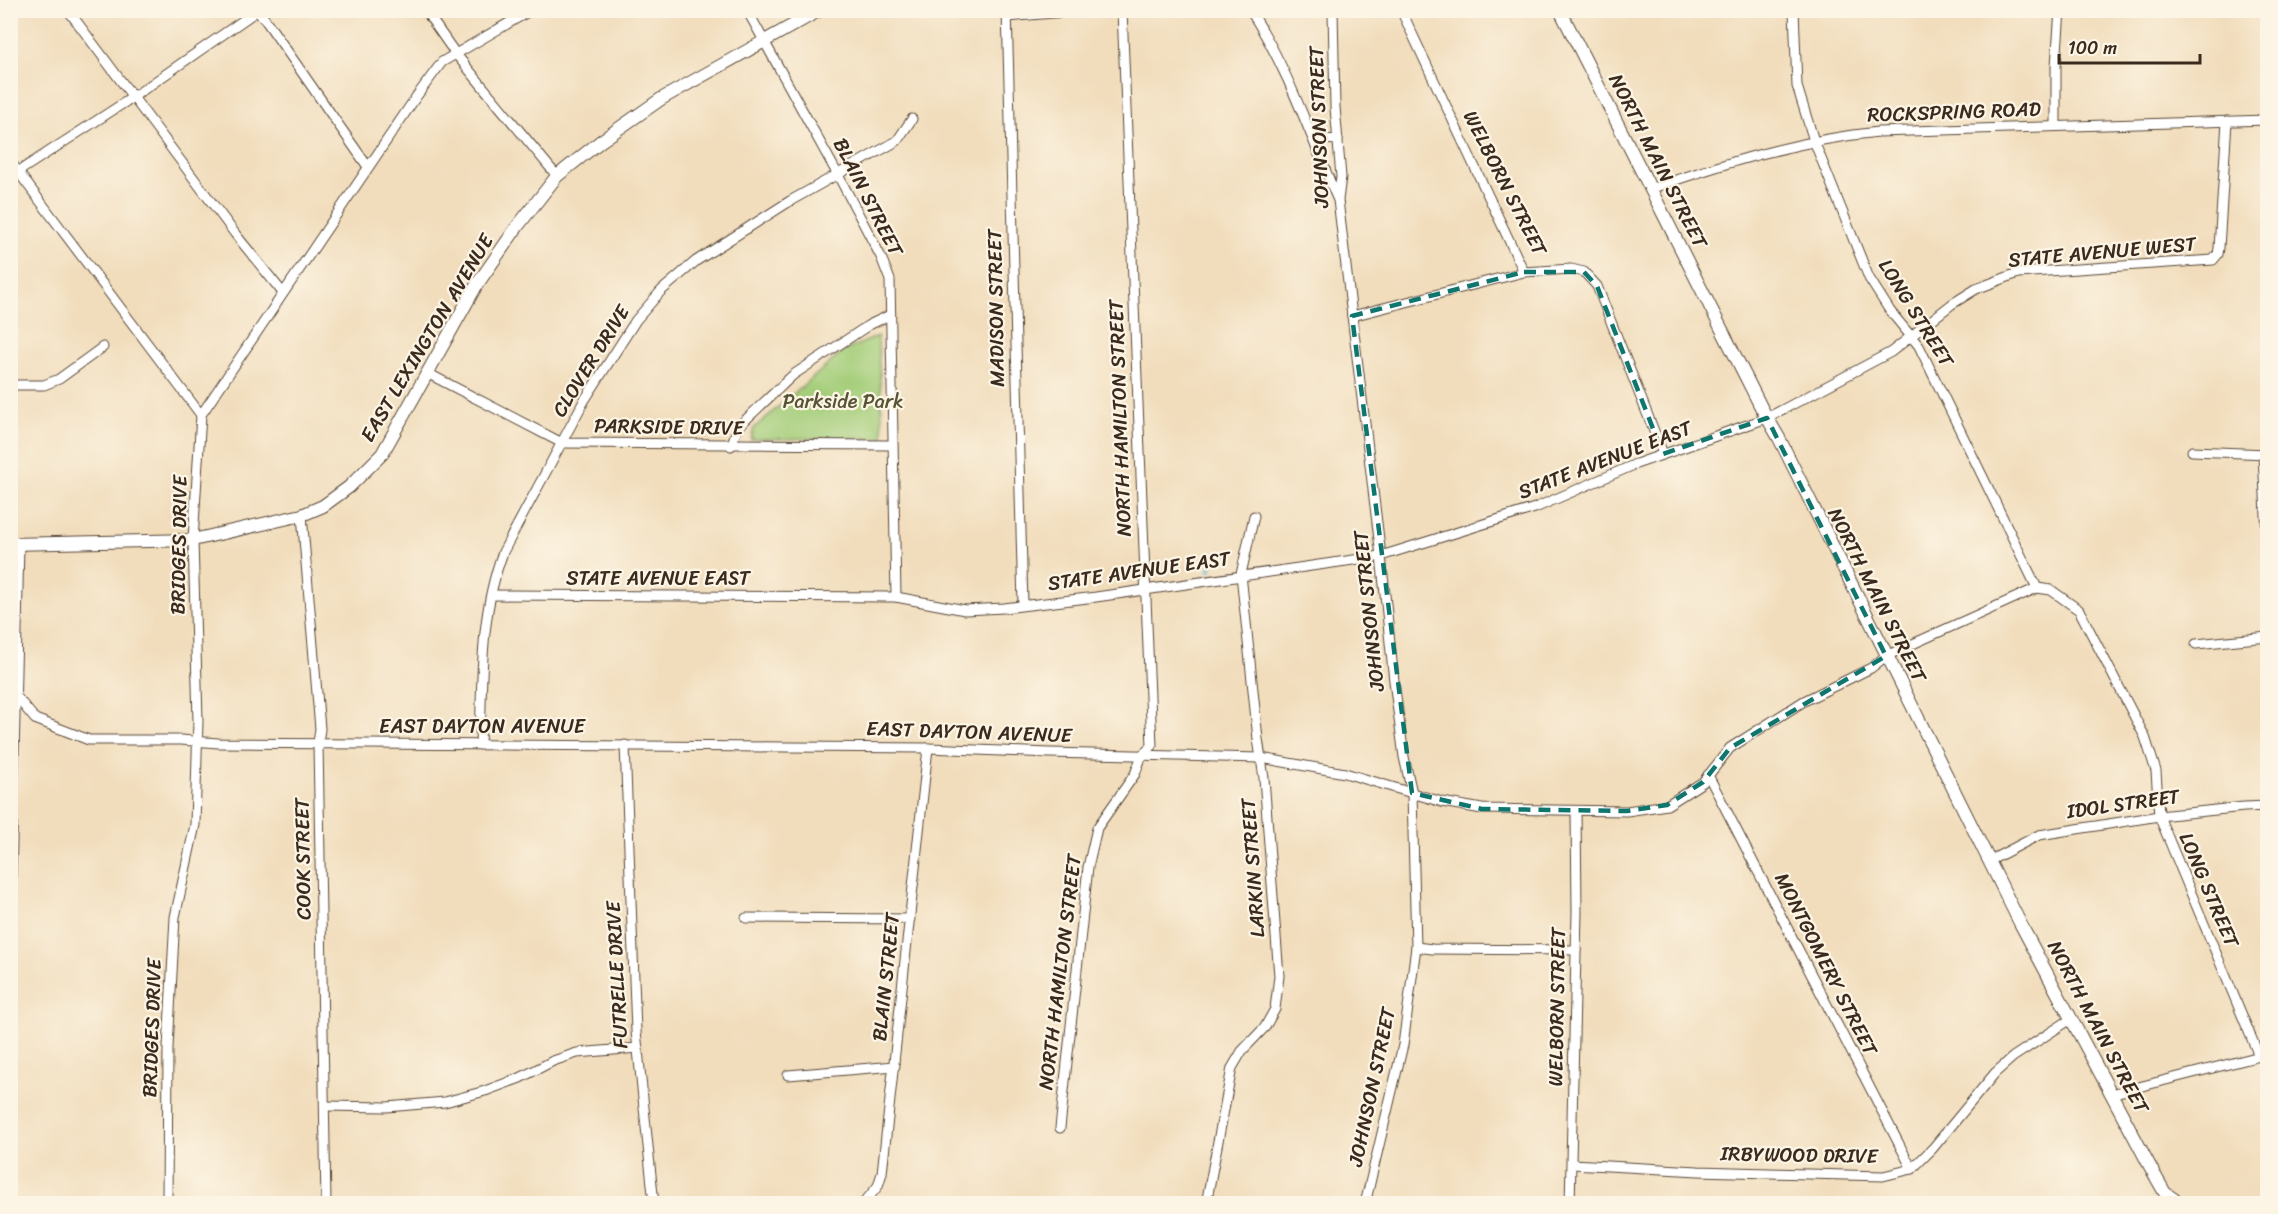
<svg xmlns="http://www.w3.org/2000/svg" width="2278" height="1214" font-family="Sriracha,sans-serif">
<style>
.green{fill:#a5ce7a;stroke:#707c4c;stroke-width:1.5}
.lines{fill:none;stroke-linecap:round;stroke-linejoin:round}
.stream{stroke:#5fb7dc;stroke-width:3}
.minor-casing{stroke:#564536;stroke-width:11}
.major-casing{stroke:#564536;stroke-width:14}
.minor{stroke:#fff;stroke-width:9}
.major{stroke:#fff;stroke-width:12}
.marked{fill:none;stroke:#0f766e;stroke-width:4.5;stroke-dasharray:12 8;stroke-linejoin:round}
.labels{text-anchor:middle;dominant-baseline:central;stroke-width:4.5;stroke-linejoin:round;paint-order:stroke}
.street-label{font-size:20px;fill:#3b2a1e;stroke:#fcf5e5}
.park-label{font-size:20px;fill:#565335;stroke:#fcf5e5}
</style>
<rect width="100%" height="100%" fill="#fcf5e5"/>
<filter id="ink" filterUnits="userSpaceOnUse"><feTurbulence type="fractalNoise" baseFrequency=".0167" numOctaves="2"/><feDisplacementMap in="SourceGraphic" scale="12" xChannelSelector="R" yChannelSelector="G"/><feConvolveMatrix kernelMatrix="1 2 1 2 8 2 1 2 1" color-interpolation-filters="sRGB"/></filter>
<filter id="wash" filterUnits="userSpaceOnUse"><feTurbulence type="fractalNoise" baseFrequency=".008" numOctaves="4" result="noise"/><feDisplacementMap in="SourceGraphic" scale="24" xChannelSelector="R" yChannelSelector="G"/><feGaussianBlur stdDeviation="1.35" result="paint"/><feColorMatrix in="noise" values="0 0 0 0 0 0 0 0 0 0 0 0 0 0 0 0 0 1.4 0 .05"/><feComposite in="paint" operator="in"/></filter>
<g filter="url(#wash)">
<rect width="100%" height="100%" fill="#f1ddbc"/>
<path class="green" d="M878,336L883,438L751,439L754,428L844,351Z"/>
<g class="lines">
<path class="stream" d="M1210,571L1211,562"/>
</g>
</g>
<g filter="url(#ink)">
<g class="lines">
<defs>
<g id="minor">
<path d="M68,10L236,235L283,293"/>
<path d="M256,10L264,18L368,167"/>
<path d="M425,10L455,53L557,176"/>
<path d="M747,10L838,175L881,257L890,280L896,597"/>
<path d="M1007,10L1023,605"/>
<path d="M1250,10C1288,68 1310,135 1337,198"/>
<path d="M1333,10L1335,107L1341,177L1338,200L1381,556L1394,681L1404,757L1412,793L1416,947L1403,1045L1365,1204"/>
<path d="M1401,10L1524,272"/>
<path d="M1794,10L1797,86L1814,141L1869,278L1890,311L1919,346L2037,588"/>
<path d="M1007,17L1089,10"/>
<path d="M2056,126V66L2060,10"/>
<path d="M1311,128L1322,139L1338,140"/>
<path d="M10,161L201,415"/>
<path d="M10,177L133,97L258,10"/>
<path d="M1650,189C1724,163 1799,140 1878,132L2268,120"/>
<path d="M1352,316L1524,272L1571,269L1584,272L1597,286L1663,454"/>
<path d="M427,373L562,443L892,445"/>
<path d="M10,385H44L59,379L103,347"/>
<path d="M731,446L738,427L793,375L869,325L890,315"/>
<path d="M2192,451L2268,454"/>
<path d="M2263,454L2268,555"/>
<path d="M302,515L320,729L318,743L326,1204"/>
<path d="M491,595L896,597L965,610L1004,608L1096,597L1381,556L1535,508L1636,464L1767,418L1891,352L1952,304L1976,289L2018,273L2213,260L2218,254L2219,248L2227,121"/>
<path d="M2196,644L2268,637"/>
<path d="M10,694L15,695L35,719L89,740H181L218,743L928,748L1049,753L1261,758L1345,773L1442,802L1482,809L1627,811L1667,805L1703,782L1730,748L1804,701L1871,668L1886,656L2037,588L2051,590L2079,610L2145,737L2156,771L2159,816L2259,1056"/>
<path d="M480,745C482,680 480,613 503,552L584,401L636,320L661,291L696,261L790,201L897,141L912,119"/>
<path d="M625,745L636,1031L654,1204"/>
<path d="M1708,775L1912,1169"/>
<path d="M1989,861L2039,835L2159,816L2244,807L2268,806"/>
<path d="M746,918L910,919"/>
<path d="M10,925L19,544"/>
<path d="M1416,947L1432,949L1576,950"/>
<path d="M788,1075L895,1066"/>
<path d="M2111,1094L2268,1054"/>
<path d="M325,1106L387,1107L445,1102L485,1091L520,1078L553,1061L577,1053L638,1048"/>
<path d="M1060,1128L1088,867L1097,828L1135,774L1142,755L1152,746L1122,10"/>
<path d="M1572,1164L1698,1171L1883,1176L1912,1169L1933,1148L1995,1073L2013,1057L2071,1019"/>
<path d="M167,1204L168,1048L175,917L195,825L198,721L193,540L201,415L416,97L442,62L531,10"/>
<path d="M863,1204L878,1186L882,1173L928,748"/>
<path d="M1206,1204L1232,1068L1242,1051L1265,1027L1275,1009L1279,976L1264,778L1258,739L1241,574L1254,516"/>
<path d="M1570,1204L1577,912L1576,811"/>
</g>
<g id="major">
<path d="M1560,10L1761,407L1779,438L2020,923L2153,1172L2165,1193L2181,1204"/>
<path d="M10,544L193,540L302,515L323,506L349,487L382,454L476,286L517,227L557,176L601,141L661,99L820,10"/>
</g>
</defs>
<use href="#minor" class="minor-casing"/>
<use href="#major" class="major-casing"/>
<use href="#minor" class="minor"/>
<use href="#major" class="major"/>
</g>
</g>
<path class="marked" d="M1524,272H1584L1597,286L1663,454L1767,418L1886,656L1730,748L1703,782L1667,805L1627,811L1482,809L1412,793L1352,316Z"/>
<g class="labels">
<g class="street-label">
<text transform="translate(1954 112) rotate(-2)">ROCKSPRING ROAD</text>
<text transform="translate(1319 127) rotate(-92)">JOHNSON STREET</text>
<text transform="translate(1658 161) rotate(63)">NORTH MAIN STREET</text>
<text transform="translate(1505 183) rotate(63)">WELBORN STREET</text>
<text transform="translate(868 197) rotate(63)">BLAIN STREET</text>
<text transform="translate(2102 252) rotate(-5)">STATE AVENUE WEST</text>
<text transform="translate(996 308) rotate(-91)">MADISON STREET</text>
<text transform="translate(1916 313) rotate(58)">LONG STREET</text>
<text transform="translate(427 338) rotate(-59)">EAST LEXINGTON AVENUE</text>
<text transform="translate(591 361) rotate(-58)">CLOVER DRIVE</text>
<text transform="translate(1120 418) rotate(-92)">NORTH HAMILTON STREET</text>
<text transform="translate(669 427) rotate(1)">PARKSIDE DRIVE</text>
<text transform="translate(1605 460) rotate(-21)">STATE AVENUE EAST</text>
<text transform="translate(179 545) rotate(-89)">BRIDGES DRIVE</text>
<text transform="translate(1139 571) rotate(-8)">STATE AVENUE EAST</text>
<text x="658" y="578">STATE AVENUE EAST</text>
<text transform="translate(1877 595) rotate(63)">NORTH MAIN STREET</text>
<text transform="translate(1369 611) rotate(-96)">JOHNSON STREET</text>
<text x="482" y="726">EAST DAYTON AVENUE</text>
<text transform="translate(969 732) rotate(2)">EAST DAYTON AVENUE</text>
<text transform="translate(2123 804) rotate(-8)">IDOL STREET</text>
<text transform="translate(303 859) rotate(-91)">COOK STREET</text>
<text transform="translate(1253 868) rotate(-94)">LARKIN STREET</text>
<text transform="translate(2209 890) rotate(67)">LONG STREET</text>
<text transform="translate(1826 964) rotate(63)">MONTGOMERY STREET</text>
<text transform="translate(1060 972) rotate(-83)">NORTH HAMILTON STREET</text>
<text transform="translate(617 975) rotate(-93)">FUTRELLE DRIVE</text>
<text transform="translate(886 977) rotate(-84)">BLAIN STREET</text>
<text transform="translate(1557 1007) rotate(-89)">WELBORN STREET</text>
<text transform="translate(2098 1027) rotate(62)">NORTH MAIN STREET</text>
<text transform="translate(152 1028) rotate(-88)">BRIDGES DRIVE</text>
<text transform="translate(1372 1087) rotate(-78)">JOHNSON STREET</text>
<text transform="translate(1799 1155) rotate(1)">IRBYWOOD DRIVE</text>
</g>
<g class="park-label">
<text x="843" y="401">Parkside Park</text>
</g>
</g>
<rect width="2278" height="1214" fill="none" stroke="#fcf5e5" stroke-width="36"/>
<path d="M2059 54v9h141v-9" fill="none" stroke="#3b2a1e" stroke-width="3"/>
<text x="2068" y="54" font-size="18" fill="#3b2a1e" stroke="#fcf5e5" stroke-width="4.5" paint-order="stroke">100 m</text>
</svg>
